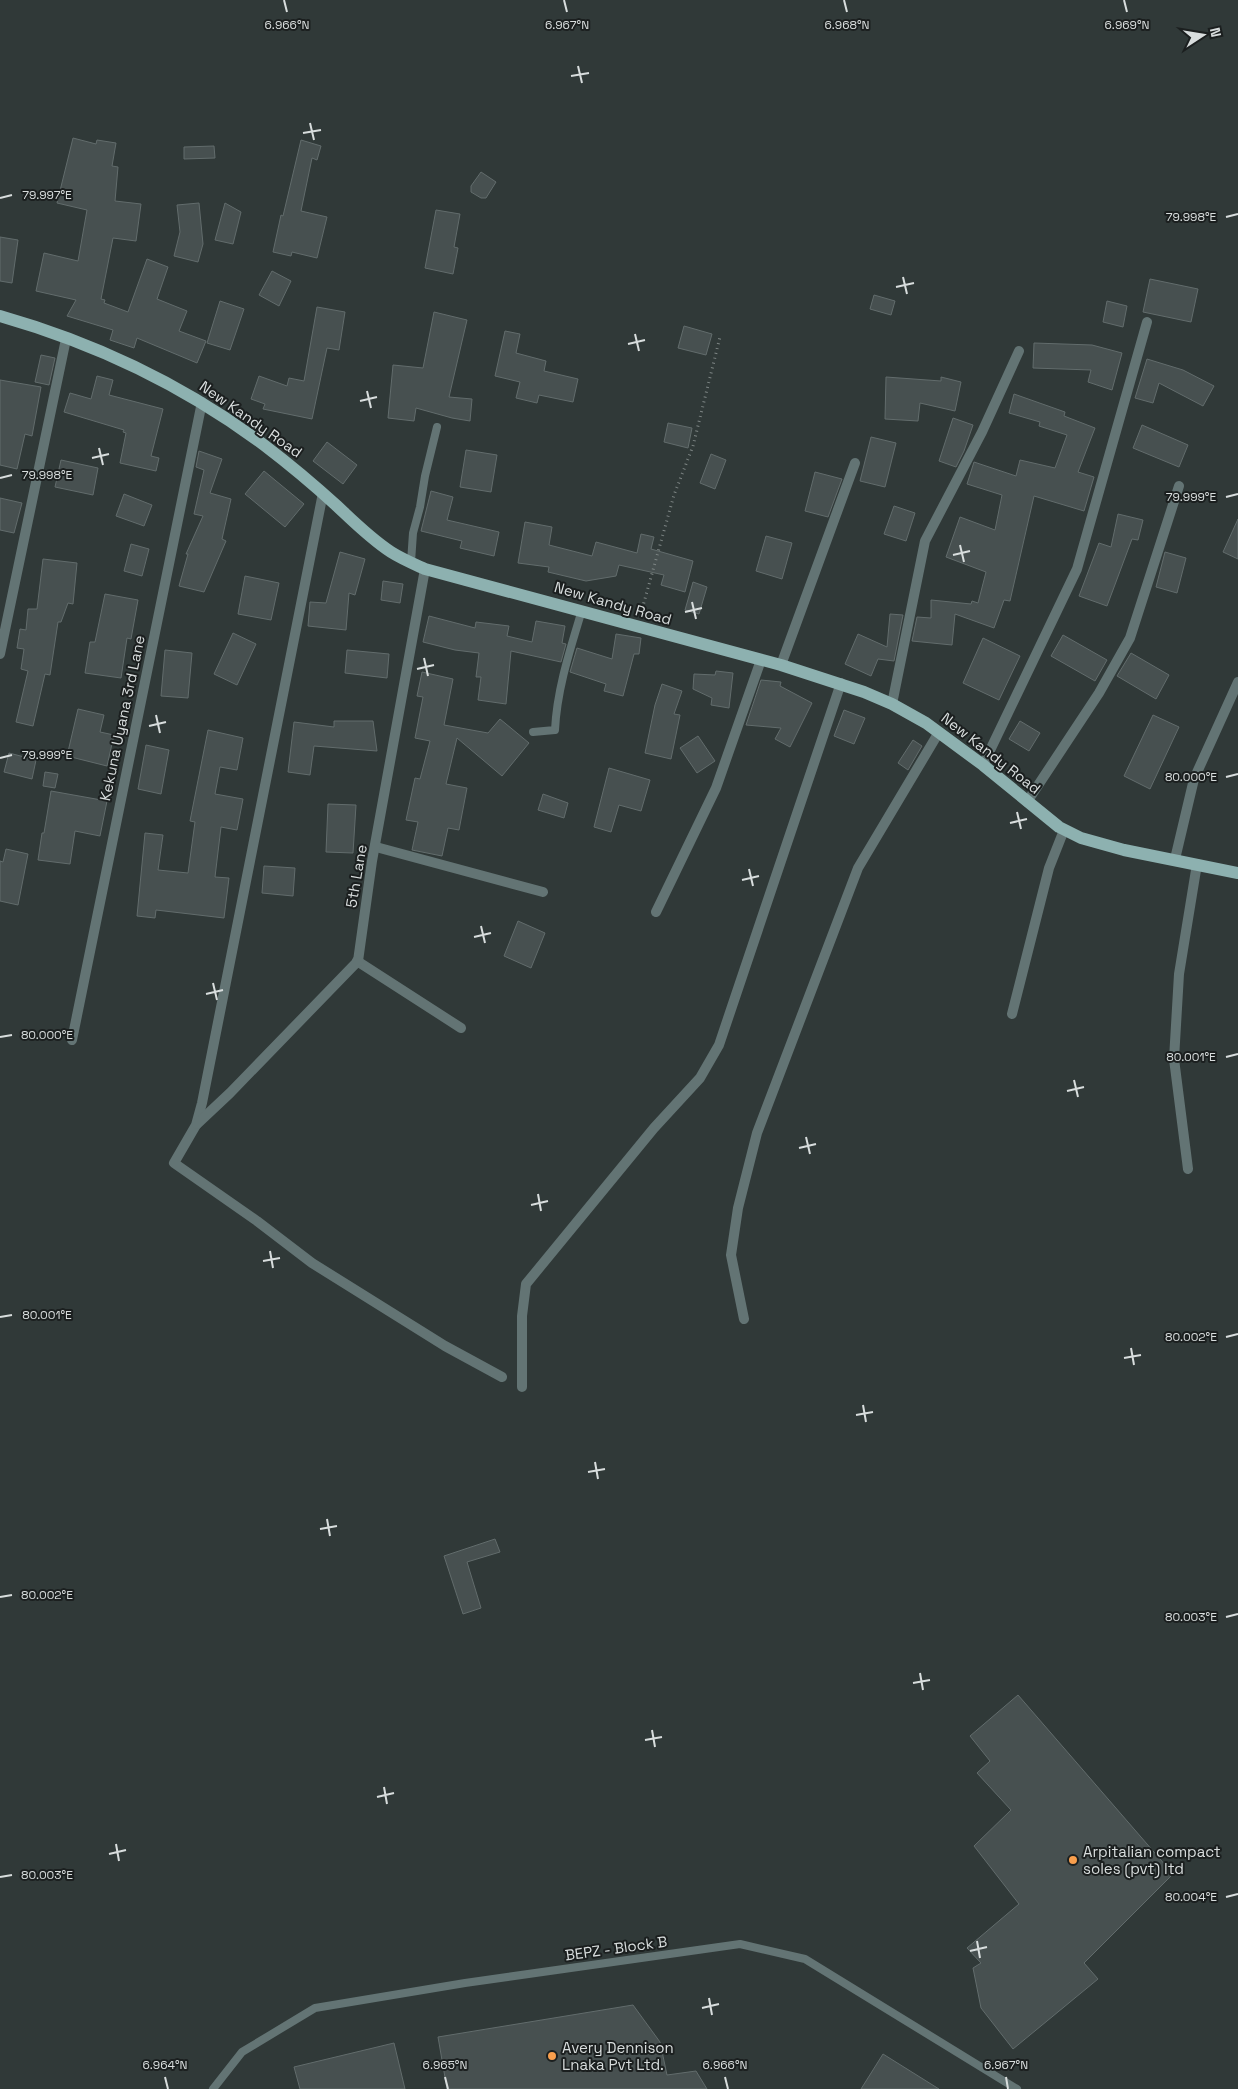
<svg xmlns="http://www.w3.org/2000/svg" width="1238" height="2089" font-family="'Space Grotesk',sans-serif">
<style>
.building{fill:#475050;stroke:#626c6c}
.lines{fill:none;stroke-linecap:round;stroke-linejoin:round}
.path{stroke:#7d8584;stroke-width:3;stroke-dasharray:1 4;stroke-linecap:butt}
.service{stroke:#637474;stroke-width:8}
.minor{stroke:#637474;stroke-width:10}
.primary{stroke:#8db1b0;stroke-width:12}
.ticks{fill:none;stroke:#d8dddd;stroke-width:2}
.poi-dot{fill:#f99f4d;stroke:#1b1f1f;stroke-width:2}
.labels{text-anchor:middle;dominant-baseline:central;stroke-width:4;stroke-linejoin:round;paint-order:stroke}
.street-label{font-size:15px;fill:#d8dddd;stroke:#1b1f1f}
.poi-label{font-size:15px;fill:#d8dddd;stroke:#1b1f1f;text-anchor:start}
.ticks-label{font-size:12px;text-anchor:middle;fill:#d8dddd;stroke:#1b1f1f;stroke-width:4;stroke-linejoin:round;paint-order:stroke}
</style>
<rect width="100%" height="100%" fill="#303938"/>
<g class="building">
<path d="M73,138L96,144L97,140L116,143L112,166L118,167L115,201L141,204L136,241L113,238L101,299L105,300L104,303L128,312L147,259L168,267L157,299L187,311L179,331L206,341L197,363L137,338L134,348L110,340L113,330L67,316L76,300L36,291L44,253L78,261L87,210L57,203Z"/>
<path d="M301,140L321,146L317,160L312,158L301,211L327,217L317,258L292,252L291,256L273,252L281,215L283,216Z"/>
<path d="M214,146L215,158L184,159V147Z"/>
<path d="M481,172L496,182L486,198H481L471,192V186Z"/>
<path d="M199,203L203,244L198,262L174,256L180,232L177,205Z"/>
<path d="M225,203L241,212L233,244L215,240Z"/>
<path d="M436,210L460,214L454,247L458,248L453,274L425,268Z"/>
<path d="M0,237L18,240L12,283L0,281Z"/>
<path d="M272,271L291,281L279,306L259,295Z"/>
<path d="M1150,279L1198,289L1191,322L1143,312Z"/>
<path d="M874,295L895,301L891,315L870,309Z"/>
<path d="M220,301L244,309L230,350L207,343Z"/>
<path d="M1107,301L1127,306L1123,327L1103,322Z"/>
<path d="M317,307L345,312L339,350L327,348L312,419L263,409L265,404L251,399L259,376L287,386L289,378L304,381Z"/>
<path d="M434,312L467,320L449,397L472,399L470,421L452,418L416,408L414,421L388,418L393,365L423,368Z"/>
<path d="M684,326L712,334L706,355L678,348Z"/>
<path d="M505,331L520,334L516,353L546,361L544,371L578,379L573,402L539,395L537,403L516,398L520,382L495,376Z"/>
<path d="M1034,343L1092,345L1122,353L1112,390L1088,382L1091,370L1033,368Z"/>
<path d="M41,355L55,358L49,385L35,382Z"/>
<path d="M1147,359L1183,370L1214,386L1203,406L1159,383L1153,403L1135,398Z"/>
<path d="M97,376L113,380L109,395L163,409L151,456L159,458L156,471L120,463L126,433L123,432L124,430L64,412L70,393L91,399Z"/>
<path d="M886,377L941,381V377L961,382L955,411L920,403L918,421L885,419Z"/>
<path d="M0,380L41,387L32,436L25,434L17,469L0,465Z"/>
<path d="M1014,394L1065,412L1064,416L1095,428L1078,472L1094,477L1084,511L1034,496L1010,601L1004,600L994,628L955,614L952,645L912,641L917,617L931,618V600L971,604L972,601L978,603L986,572L946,557L960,517L995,530L1002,495L967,484L974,462L1016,476L1020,460L1055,468L1067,435L1039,426L1040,422L1009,413Z"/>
<path d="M953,418L973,425L964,451L956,467L939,461Z"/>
<path d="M668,423L692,428L688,448L664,442Z"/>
<path d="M1142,425L1188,445L1179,467L1133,448Z"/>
<path d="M871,437L896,443L885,487L860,481Z"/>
<path d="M327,442L357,465L343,484L313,461Z"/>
<path d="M466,450L497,455L491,492L460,487Z"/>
<path d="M199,451L222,459L210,493L231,499L222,539L226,541L204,592L179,586L188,554H186L203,516L194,514L204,470L196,467Z"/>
<path d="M711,454L726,460L715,489L700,483Z"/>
<path d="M61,460L98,468L93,495L55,487Z"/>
<path d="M264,471L304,504L285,527L245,494Z"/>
<path d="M815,472L842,479L828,517L805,511Z"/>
<path d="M431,491L453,497L447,520L499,532L494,556L460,548L462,541L421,531Z"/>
<path d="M124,494L152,505L144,526L116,516Z"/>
<path d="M0,498L22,503L14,533L0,530Z"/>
<path d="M894,506L915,513L906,541L884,534Z"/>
<path d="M1118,514L1143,520L1138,540L1132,539L1107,606L1079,596L1099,543L1111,547Z"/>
<path d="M1238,519V559L1223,552Z"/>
<path d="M525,522L552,527L549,545L592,556L596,542L637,553L641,534L654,537L651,549L693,561L685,592L661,585L664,575L619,565L616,576L586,581L548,572L549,567L518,563Z"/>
<path d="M766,536L792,543L782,579L756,571Z"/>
<path d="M131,544L149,549L142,576L124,571Z"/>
<path d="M340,552L365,559L355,595L349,593L346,630L308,626L310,602L326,603Z"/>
<path d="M1165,552L1186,558L1177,593L1156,587Z"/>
<path d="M43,559L77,563L73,604L68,603L61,622H58L50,675L45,674L33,726L16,722L28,671L21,669L24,649L17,648L20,629L26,630L28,609H37Z"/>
<path d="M245,576L279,583L271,620L238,614Z"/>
<path d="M383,581L403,584L400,603L381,600Z"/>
<path d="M693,582L707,587L699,614L685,610Z"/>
<path d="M105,594L138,600L131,639L127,638L121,678L85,673L90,642H95Z"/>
<path d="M890,614L903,615L894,661L878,659L871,676L845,664L858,634L887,647Z"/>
<path d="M429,616L475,628L476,622L509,626L507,636L532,642L536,621L565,626L562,643L566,644L561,662L511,651L506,704L478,700L481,677H476L479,653L455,650L423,642Z"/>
<path d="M233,633L256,644L237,685L214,674Z"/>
<path d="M616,634L641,638L639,654H634L623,696L604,691L606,684L570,672L577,648L612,659Z"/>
<path d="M1063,635L1107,660L1095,681L1051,656Z"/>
<path d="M983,638L1020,656L999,700L963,683Z"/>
<path d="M165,650L192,653L188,698L161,696Z"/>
<path d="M347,650L389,654L387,678L345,673Z"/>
<path d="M1131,653L1169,675L1156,699L1117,676Z"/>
<path d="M716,671L733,673L729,708L711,705L712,698L693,689L694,674L715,675Z"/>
<path d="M422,672L453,679L444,725L488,733L500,719L529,743L502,776L457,738L446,784L467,788L459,830L448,828L442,856L412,850L418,822L406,820L415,778L420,779L430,741L415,738L423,697L417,696Z"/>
<path d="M761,680L781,682L780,686L812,703L790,747L775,739L781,728L746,725Z"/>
<path d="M662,684L682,691L674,714L680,715L671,759L645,753L655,705Z"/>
<path d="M78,709L104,715L100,732L114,735L107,766L67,756Z"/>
<path d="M844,710L865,718L854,744L834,736Z"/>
<path d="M1153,715L1179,727L1150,789L1124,776Z"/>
<path d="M334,721H373L377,751L314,746L310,775L288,772L294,722L334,727Z"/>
<path d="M1020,721L1040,733L1029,751L1009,739Z"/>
<path d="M208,730L243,738L237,770L220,767L215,794L243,799L237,830L221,827L215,877L229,878L224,918L156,910L155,918L137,916L145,833L163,835L158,870L188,873L195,822L190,821Z"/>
<path d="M698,736L715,761L697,773L680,748Z"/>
<path d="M913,740L922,746L908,770L898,763Z"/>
<path d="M146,745L169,750L161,794L138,789Z"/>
<path d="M9,753L36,760L32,779L4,772Z"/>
<path d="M609,768L650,780L641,811L619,805L611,832L594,827Z"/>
<path d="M45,772L58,774L55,788L43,786Z"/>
<path d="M51,791L107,801L100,836L75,831L70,864L38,860L42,833H44Z"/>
<path d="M543,794L568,803L564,818L538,810Z"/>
<path d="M328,804L356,805L353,853L326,852Z"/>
<path d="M6,849L28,854L18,905L0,901V861L3,862Z"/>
<path d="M264,866L295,868L293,896L262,893Z"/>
<path d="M518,921L545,933L531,968L504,956Z"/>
<path d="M495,1539L500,1552L467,1562L481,1608L463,1614L444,1556Z"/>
<path d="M1018,1695L1173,1874L1084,1963L1098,1979L1013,2049L981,2008L973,1968L981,1963L967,1948L1019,1904L974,1846L1011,1810L977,1773L990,1761L970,1736Z"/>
<path d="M633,2005L660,2042L667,2075L696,2071L707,2089H447L438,2037Z"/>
<path d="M394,2043L405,2089H300L294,2067Z"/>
<path d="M883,2054L939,2089H861Z"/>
</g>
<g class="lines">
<path class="path" d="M641,613L674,495L693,446L720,337"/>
<g class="service">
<path d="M411,562L413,533L420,507L425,476L437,427"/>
<path d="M533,732L555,730C557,689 570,650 582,610"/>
<path d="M213,2089L242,2052L315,2008L465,1983L740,1944L805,1959L1017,2089"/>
</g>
<g class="minor">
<path d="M323,493L202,1103L196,1125L174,1163L257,1221L312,1263L445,1346L502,1377"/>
<path d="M0,654L66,339"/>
<path d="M781,665L855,463"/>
<path d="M892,704L925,541L982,432L1019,351"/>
<path d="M983,765L1077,569L1147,322"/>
<path d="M1027,802L1099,693L1130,638L1179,486"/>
<path d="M376,847L543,892"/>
<path d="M1175,859L1194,779L1238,682"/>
<path d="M656,912L716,788L761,660"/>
<path d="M357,961L461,1028"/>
<path d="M1012,1014L1049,868L1064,830"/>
<path d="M72,1040L202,402"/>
<path d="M197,1124L230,1093L358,961L372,861L425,569"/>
<path d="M1188,1169L1174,1059L1179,974L1197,864"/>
<path d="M744,1319L731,1255L738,1208L757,1133L858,868L939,732"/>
<path d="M522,1387V1316L526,1284L654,1128L700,1078L719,1045L841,683"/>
</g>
<path class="primary" d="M0,316C95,343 185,386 264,445C289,464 313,484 337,506C354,522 371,539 391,552C402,559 414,564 425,569L781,665L864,692L892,704L926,723L983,765L1059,827L1081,838L1124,850L1238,873"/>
</g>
<path class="ticks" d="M284,0L287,12M564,0L567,12M844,0L847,12M1124,0L1127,12M578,66L582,83M571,76L589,73M310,123L314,140M303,133L321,130M0,198L12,195M1226,217L1238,214M903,277L907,294M896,287L914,283M635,334L639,351M628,344L645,340M367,391L371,408M360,401L377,397M99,448L103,465M92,458L109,454M0,478L12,475M1226,497L1238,494M960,545L964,562M953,555L970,551M692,602L696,619M685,612L702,608M424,658L428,676M417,669L434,665M156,715L160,733M149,726L166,722M0,758L12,755M1226,777L1238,774M1017,812L1021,829M1010,823L1027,819M749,869L753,886M742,880L759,876M481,926L485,943M474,937L491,933M213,983L217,1000M206,994L223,990M0,1037L12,1035M1226,1057L1238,1054M1074,1080L1078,1097M1067,1091L1084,1087M806,1137L810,1154M799,1148L816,1144M538,1194L541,1211M531,1205L548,1201M270,1251L273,1268M263,1261L280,1258M0,1317L12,1315M1226,1337L1238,1334M1131,1348L1134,1365M1124,1358L1141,1355M863,1405L866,1422M856,1415L873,1412M595,1462L598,1479M588,1472L605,1469M327,1519L330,1536M320,1529L337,1526M0,1597L12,1595M1226,1617L1238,1614M920,1673L923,1690M913,1683L930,1680M652,1730L655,1747M645,1740L662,1737M384,1787L387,1804M377,1797L394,1793M116,1844L119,1861M109,1854L126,1850M0,1877L12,1875M1226,1897L1238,1894M977,1941L980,1958M970,1951L987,1947M709,1998L712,2015M702,2008L719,2004M165,2077L168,2089M445,2077L448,2089M725,2077L728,2089M1006,2077L1008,2089"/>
<g class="poi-dot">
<circle cx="1073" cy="1860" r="5"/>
<circle cx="552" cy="2056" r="5"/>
</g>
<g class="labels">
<g class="street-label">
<text transform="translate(251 419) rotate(35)">New Kandy Road</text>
<text transform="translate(613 603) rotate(16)">New Kandy Road</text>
<text transform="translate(122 718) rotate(-78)">Kekuna Uyana 3rd Lane</text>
<text transform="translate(991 753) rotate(38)">New Kandy Road</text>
<text transform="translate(356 876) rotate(-80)">5th Lane</text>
<text transform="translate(616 1948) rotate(-8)">BEPZ - Block B</text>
</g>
<g class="poi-label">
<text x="1083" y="1851">Arpitalian compact<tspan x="1083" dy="17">soles (pvt) ltd</tspan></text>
<text x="562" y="2047">Avery Dennison<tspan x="562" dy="17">Lnaka Pvt Ltd.</tspan></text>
</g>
</g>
<g class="ticks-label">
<text x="287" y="29">6.966°N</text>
<text x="567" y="29">6.967°N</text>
<text x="847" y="29">6.968°N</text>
<text x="1127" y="29">6.969°N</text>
<text x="47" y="199">79.997°E</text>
<text x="1191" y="221">79.998°E</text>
<text x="47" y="479">79.998°E</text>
<text x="1191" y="501">79.999°E</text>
<text x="47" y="759">79.999°E</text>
<text x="1191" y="781">80.000°E</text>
<text x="47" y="1039">80.000°E</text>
<text x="1191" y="1061">80.001°E</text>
<text x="47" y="1319">80.001°E</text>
<text x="1191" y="1341">80.002°E</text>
<text x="47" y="1599">80.002°E</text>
<text x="1191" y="1621">80.003°E</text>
<text x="47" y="1879">80.003°E</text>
<text x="1191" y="1901">80.004°E</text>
<text x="165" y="2069">6.964°N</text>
<text x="445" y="2069">6.965°N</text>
<text x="725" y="2069">6.966°N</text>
<text x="1006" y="2069">6.967°N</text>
</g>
<g transform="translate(1203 35) rotate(78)" stroke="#1b1f1f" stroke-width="4" paint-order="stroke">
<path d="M0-4L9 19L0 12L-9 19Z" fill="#d8dddd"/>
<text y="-8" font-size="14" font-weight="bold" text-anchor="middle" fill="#d8dddd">N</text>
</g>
</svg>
